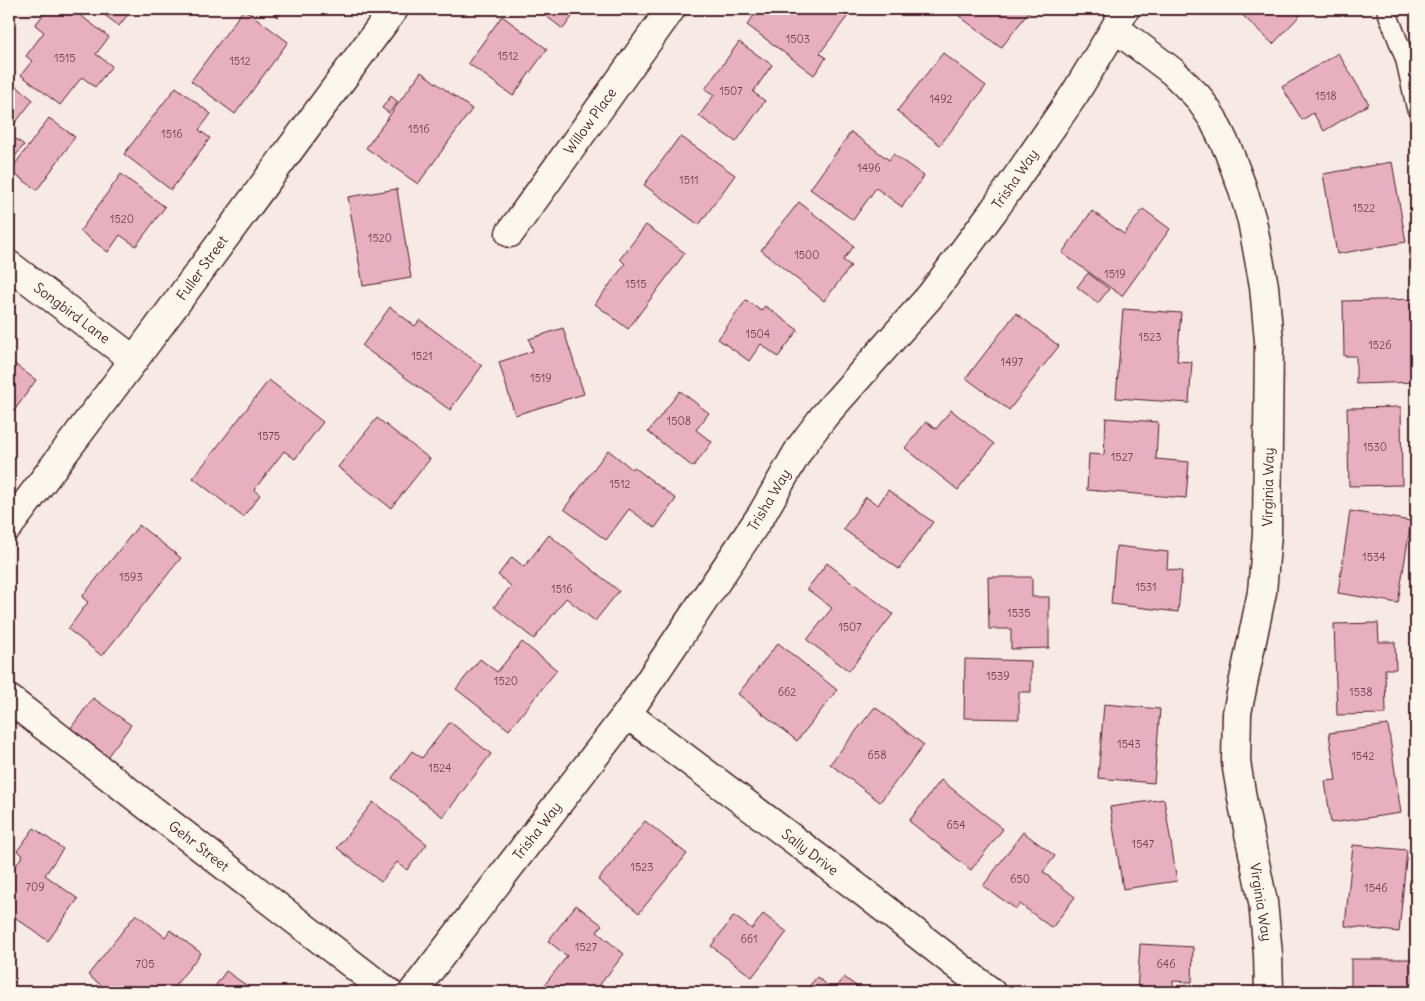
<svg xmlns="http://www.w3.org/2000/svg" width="1425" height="1001" font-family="Delius,sans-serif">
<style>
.building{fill:#e8afc1;stroke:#4a1f2b}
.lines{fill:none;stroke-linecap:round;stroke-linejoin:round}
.lane-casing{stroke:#4a1f2b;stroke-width:21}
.street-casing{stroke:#4a1f2b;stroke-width:31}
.lane{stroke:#fbf7ec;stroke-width:18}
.street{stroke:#fbf7ec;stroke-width:28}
.labels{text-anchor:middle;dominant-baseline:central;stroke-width:5;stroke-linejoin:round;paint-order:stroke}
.number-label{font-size:11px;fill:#724350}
.street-label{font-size:14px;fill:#4a1f2b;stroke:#fbf7ec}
</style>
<rect width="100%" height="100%" fill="#f7e9e3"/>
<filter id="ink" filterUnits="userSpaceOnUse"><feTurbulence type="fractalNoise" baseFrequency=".02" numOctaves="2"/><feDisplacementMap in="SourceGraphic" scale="10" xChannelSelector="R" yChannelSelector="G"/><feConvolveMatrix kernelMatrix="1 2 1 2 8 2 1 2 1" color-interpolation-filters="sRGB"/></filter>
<g filter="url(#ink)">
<g class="building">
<path d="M48,9H72L109,37L96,54L112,66L95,87L82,77L60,105L21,75L32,61L26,56L44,32L35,25Z"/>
<path d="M97,9H132L119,26Z"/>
<path d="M244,9L288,42L235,114L191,81Z"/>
<path d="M268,9H284L278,17Z"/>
<path d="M537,9H576L577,10L563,29Z"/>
<path d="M759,9H788L791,11L793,9H853L820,53L826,58L814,75L747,25Z"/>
<path d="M962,9H1031L1001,48L958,15Z"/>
<path d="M1236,9H1306L1273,44Z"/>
<path d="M502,16L547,49L513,96L468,63Z"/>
<path d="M739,42L772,65L753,92L765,101L736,142L699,116L714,95L705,89Z"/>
<path d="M943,53L986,86L940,145L897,111Z"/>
<path d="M1338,53L1369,104L1324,131L1313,113L1302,120L1282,87Z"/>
<path d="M421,72L472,109L418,184L366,148Z"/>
<path d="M9,80L33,100L9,131Z"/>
<path d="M176,87L211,114L199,130L210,138L171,190L124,154Z"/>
<path d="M391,96L398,102L389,113L382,108Z"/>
<path d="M49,118L75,137L37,190L10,171Z"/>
<path d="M851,132L889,160L893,154L924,176L902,207L876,188L853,220L810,189Z"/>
<path d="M9,134L24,145L9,164Z"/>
<path d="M680,136L735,175L699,225L644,185Z"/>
<path d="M1392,162L1406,242L1337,254L1323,174Z"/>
<path d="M121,174L165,207L136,246L120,235L108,252L80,231Z"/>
<path d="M397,189L411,278L363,286L348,197Z"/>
<path d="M799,202L854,246L843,260L851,266L824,301L761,250Z"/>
<path d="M1143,209L1170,229L1122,296L1062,253L1092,211L1124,234Z"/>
<path d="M646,225L685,253L628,329L595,304L625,264L620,259Z"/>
<path d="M1088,273L1109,289L1098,303L1077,287Z"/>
<path d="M1415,299L1416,382L1356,384V356H1344L1343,301Z"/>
<path d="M746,300L761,311L765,306L798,330L778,357L761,344L749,361L718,339Z"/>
<path d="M390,307L415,326L420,320L482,366L450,410L362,346Z"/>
<path d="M1123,309L1181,313L1177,361L1192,362L1189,403L1116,398Z"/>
<path d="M1016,313L1059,346L1009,410L966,378Z"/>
<path d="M563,328L584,394L515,415L499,362L533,351L529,339Z"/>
<path d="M9,360L36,380L9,418Z"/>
<path d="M269,380L323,422L295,459L284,451L254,490L260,495L243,517L193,478Z"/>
<path d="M680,391L709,413L696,430L712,442L693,467L648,432Z"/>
<path d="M1401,407L1402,485L1349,486L1347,408Z"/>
<path d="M951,410L994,444L958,490L905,448L926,422L936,429Z"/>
<path d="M377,418L430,459L391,508L338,467Z"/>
<path d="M1106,418L1158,422L1156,459L1189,462L1186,498L1087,490L1089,454L1104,455Z"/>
<path d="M608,450L632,469L634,467L676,499L655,528L629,509L606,540L564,509Z"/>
<path d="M888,490L933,522L899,569L843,529L866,497L878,505Z"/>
<path d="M1350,511L1411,521L1398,603L1338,593Z"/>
<path d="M139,525L181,558L102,656L68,629L88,602L82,597Z"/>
<path d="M549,535L619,591L595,621L566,598L534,639L494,607L511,586L498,575L512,557L524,567Z"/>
<path d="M1116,546L1168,552L1167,569L1182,571L1178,612L1111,604Z"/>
<path d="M827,563L893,614L849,671L807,640L832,608L807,589Z"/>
<path d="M988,577H1032V597H1049V648L1011,649V629H989Z"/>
<path d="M1378,623L1379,642H1395L1396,669H1385L1386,714L1337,715L1334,624Z"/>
<path d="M522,642L557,670L509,730L456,689L480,659L497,672Z"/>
<path d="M778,643L837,690L797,741L738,694Z"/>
<path d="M965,659L1031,661V692H1019V719L964,718Z"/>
<path d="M93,698L131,725L107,757L70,729Z"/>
<path d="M1104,704L1160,709L1154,783L1098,778Z"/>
<path d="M875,707L924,745L880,802L830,764Z"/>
<path d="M450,722L491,754L443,817L392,778L412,751L422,758Z"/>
<path d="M1388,725L1401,813L1331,823L1325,781L1336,780L1329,733Z"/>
<path d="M941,780L1003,829L971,870L909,821Z"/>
<path d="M1164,799L1177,881L1123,889L1110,807Z"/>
<path d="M373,802L427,844L407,870L397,862L381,882L337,848Z"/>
<path d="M645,821L687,854L639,913L598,880Z"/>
<path d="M34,828L63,849L45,875L78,899L48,941L9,913V875L23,855L17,851Z"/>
<path d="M1023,832L1055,856L1043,872L1075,897L1052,928L1020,904L1016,909L983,886Z"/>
<path d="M1353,845L1407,850L1399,932L1345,926Z"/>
<path d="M576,905L602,925L597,932L624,954L594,992H539L567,956L548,941Z"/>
<path d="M136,914L165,937L170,930L201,953L170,992H110L88,975Z"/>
<path d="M763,914L787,932L752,977L711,946L734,916L752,929Z"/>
<path d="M1140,944L1193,947L1192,982L1173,981V992H1137Z"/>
<rect x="1351" y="959" width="65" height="33"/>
<path d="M226,971L256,992H211Z"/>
<path d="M817,977L833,990L844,977L864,992H804Z"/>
</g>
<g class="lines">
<defs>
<path id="lane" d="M1386,9L1405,59L1416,108"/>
<g id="street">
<path d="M1115,28L1173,72L1198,97L1213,119L1228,150L1242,187L1252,221L1264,286L1269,341L1267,534L1262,592L1237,713L1236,762L1243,804L1263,902L1268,954L1269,992"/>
<path d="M510,233L671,9"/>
<path d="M9,265L134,360"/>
<path d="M9,526L134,360L394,9"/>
<path d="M9,699L388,992"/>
<path d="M627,714L866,894L991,992"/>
<path d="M413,992L627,714L762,514L800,448L824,416L931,295L994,210L1074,95L1115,28L1125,9"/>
</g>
</defs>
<use href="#lane" class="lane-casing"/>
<use href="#street" class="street-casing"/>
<use href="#lane" class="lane"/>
<use href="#street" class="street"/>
</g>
</g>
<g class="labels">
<g class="number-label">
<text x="798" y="39">1503</text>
<text x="508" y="56">1512</text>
<text x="65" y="58">1515</text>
<text x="240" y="61">1512</text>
<text x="731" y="91">1507</text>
<text x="1326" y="96">1518</text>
<text x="941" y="99">1492</text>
<text x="419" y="129">1516</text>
<text x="172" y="134">1516</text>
<text x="869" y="168">1496</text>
<text x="689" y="180">1511</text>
<text x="1364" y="208">1522</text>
<text x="122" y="219">1520</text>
<text x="380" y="238">1520</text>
<text x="807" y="255">1500</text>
<text x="1115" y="274">1519</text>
<text x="636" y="284">1515</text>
<text x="758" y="334">1504</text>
<text x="1150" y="337">1523</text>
<text x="1380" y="345">1526</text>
<text x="422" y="356">1521</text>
<text x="1012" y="362">1497</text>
<text x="541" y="378">1519</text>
<text x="679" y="421">1508</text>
<text x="269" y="436">1575</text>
<text x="1375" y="447">1530</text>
<text x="1122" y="457">1527</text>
<text x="620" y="484">1512</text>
<text x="1374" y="557">1534</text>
<text x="131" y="577">1593</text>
<text x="1146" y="587">1531</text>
<text x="562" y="589">1516</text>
<text x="1019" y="613">1535</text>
<text x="850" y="627">1507</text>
<text x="998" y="676">1539</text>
<text x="506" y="681">1520</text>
<text x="787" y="692">662</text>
<text x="1361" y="692">1538</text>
<text x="1129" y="744">1543</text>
<text x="877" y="755">658</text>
<text x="1363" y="756">1542</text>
<text x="440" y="768">1524</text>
<text x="956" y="825">654</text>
<text x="1143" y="844">1547</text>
<text x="642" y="867">1523</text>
<text x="1020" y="879">650</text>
<text x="35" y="887">709</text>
<text x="1376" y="888">1546</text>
<text x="749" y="939">661</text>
<text x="586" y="947">1527</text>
<text x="145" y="964">705</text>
<text x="1166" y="964">646</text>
</g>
<g class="street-label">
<text transform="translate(590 121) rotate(-54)">Willow Place</text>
<text transform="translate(1015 179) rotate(-55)">Trisha Way</text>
<text transform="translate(202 268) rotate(-54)">Fuller Street</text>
<text transform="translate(72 313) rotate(37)">Songbird Lane</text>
<text transform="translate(1268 487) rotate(-89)">Virginia Way</text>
<text transform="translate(769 500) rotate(-59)">Trisha Way</text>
<text transform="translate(537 831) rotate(-52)">Trisha Way</text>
<text transform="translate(199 846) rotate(38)">Gehr Street</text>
<text transform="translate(810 852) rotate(37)">Sally Drive</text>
<text transform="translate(1261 902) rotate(81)">Virginia Way</text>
</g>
</g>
<rect width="1425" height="1001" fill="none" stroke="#fbf7ec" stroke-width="30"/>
<rect x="15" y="15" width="1395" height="971" fill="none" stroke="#4a1f2b" stroke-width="2" filter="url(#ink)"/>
</svg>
